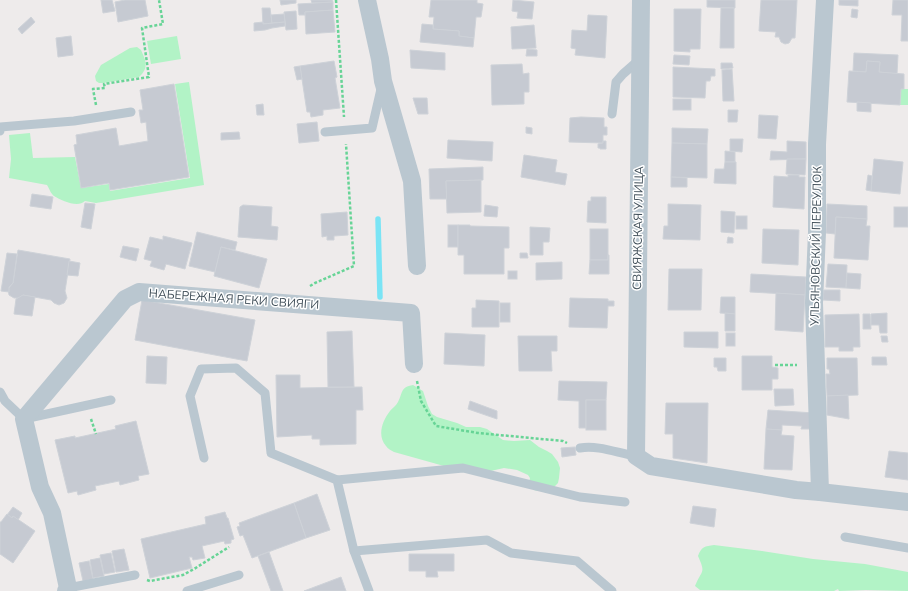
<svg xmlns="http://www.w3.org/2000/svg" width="908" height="591" font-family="'Nunito Sans',sans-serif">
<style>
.green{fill:#b2f3c6}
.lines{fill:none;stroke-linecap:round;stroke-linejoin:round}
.stream{stroke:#7ae4f5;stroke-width:5.5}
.building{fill:#c6cad2;stroke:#ced2d8}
.path{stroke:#67d496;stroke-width:2.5;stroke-dasharray:3 2;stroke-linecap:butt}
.lane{stroke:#bac7d0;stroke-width:9}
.street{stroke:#bac7d0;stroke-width:18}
.labels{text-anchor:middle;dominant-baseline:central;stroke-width:3;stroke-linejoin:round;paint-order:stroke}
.street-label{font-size:12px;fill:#42505a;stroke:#fff}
</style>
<rect width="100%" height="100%" fill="#eeebeb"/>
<g class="green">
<path d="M177,36L181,59L151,64L147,41Z"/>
<path d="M137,47L141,50C146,61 149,68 139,77L103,83H99L96,81L95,76L101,65L130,48Z"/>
<path d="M189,82L204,185L96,203L85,201C78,208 62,201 54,196C51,194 49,188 47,185L9,178L11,159L9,135L30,133L33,158L75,157L81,188L109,184L110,191L190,178L175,84Z"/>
<path d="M901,89H908V105H900Z"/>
<path d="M413,385L423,391L428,406L432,414L437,417L457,423L466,427H480L487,429L503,440L514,441L530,440L539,447L547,451L552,454L558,462L560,468L559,478L558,483L553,488L545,491H538L534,490L529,483L530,478L528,475L517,470L504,468L486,472L469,473L394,452C391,450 388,449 386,446C377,436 382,421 390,411C392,408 396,406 398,402C403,393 400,387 413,385Z"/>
<path d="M714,545L762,551L813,559L865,564L908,572V591L866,590L839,591L838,589L834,591L700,590L695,586C702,569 706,574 698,556C701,547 705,546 714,545Z"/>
</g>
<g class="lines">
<path class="stream" d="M378,219L380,297"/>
</g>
<g class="building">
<path d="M101,0H112L115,11L103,13Z"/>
<path d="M125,0H145L148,16L118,22L115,2Z"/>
<path d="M280,0H296V3L281,5Z"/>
<path d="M311,0H332L333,2L312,3Z"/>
<path d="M431,0H477V3L483,4L481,17H476L474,38L459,36V31L433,29L434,17H429Z"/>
<path d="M513,0L534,2L532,19L517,18L518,12L512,11Z"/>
<path d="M707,0H735V8L707,7Z"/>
<path d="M761,0H797L795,38H792L789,43L785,44L781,42L779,37H775L776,32L759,31Z"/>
<path d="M839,0H858V6L839,5Z"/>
<path d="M893,0H908V41H901L902,15H892Z"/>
<path d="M333,2V10L305,12V15H299L298,4Z"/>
<path d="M262,8H270L272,23L263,24Z"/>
<path d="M721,8H734V48H720Z"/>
<path d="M674,9H701L700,49H690V52L674,51Z"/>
<path d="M852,9L858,10L857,18L851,17Z"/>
<path d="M333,10L335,32L306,34L305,12Z"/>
<path d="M296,11L297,29L286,30L284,12Z"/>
<path d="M284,14L285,22L272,23L271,15Z"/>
<path d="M588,15L607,16L605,58L575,55L576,49L571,48L572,30L587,31Z"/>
<path d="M31,17L35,22L22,34L18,29Z"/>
<path d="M263,22V24L285,22V26L272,28L265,30L254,31V23Z"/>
<path d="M422,24L433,25V29L459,31V36L474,38L473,47L420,42Z"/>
<path d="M534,25L536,48L512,49L511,27Z"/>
<path d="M71,36L73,55L58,57L56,38Z"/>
<path d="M527,49L537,50V56H526Z"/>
<path d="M410,50L445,53V70L411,68Z"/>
<path d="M854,53L898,55L897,74L879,72L880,62L867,61L866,72L853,71Z"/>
<path d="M674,55L690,56L689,65L673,64Z"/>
<path d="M334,61L337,77L335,78L340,108L323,110V115L311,117L310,112H307L300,66Z"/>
<path d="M867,61L880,62L879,72L904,74V89H901L900,105L847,102L849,71L866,72Z"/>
<path d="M721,63H732L733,68L721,69Z"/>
<path d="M522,64L523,74L529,73V92H524V104L492,105L491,65Z"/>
<path d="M300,66L302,79L297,80L294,67Z"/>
<path d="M673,67L715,69V76H711L710,81H706L705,98L673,97Z"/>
<path d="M732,69L734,101H723L722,70Z"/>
<path d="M174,84L189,177L110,190L109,183L81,188L74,145L77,144L76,135L116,128L119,146L148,141L146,122L141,123L139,110H143L140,90Z"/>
<path d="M413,98H427L428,114H418Z"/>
<rect x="673" y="99" width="18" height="11"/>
<path d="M857,102L871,103V112L857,111Z"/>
<path d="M263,104L264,115H257L256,105Z"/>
<path d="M728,110H738L737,122H728Z"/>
<path d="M759,115L778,116L776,139L758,138Z"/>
<path d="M581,117L604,118V127H607V135H603V143L569,142L570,118Z"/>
<path d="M317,122L319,141L299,143L297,124Z"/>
<path d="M526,127L532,128V134L526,133Z"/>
<path d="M672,128L708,129L707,144L672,143Z"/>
<path d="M239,132L240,139L221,140V133Z"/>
<path d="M730,139H743L742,152L730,151Z"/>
<path d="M448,140L493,142L492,161L447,158Z"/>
<path d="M603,141H606V149H600V148H598V144L603,143Z"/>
<path d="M787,141L806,142V159L770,160L771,151L787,152Z"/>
<path d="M672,143L707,144V178L671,177Z"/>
<path d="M725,151L735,152V162H725Z"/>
<path d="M524,155L557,160L555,172L567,174L565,185L521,177Z"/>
<path d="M787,159H806L805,175L786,174Z"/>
<path d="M874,159L903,162L900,194L871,191Z"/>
<path d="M725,162H736V184L714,183L715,169H724Z"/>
<path d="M483,167V180L446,181L447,199H430L429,169Z"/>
<path d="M788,175H799V177H805L804,209L773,207L774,176L788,177Z"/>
<path d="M868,175L872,176L871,191L866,190Z"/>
<path d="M671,177L687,178V187H671Z"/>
<path d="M481,180V212L447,213L446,181Z"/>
<path d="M32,194L53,197L51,209L30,206Z"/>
<path d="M591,197H606V223L587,222L588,201H591Z"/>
<path d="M85,203L95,204L91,229L81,227Z"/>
<path d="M668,204L701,205L700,240L663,239L664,226H668Z"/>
<path d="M827,204L867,206V219L836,217L835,234L826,233Z"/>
<path d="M243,205L272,207L271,226L278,227L277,240L238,237L240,207Z"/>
<path d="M485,205L498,207L497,217L484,216Z"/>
<rect x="894" y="207" width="14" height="20"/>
<path d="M721,211L735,212L734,233L721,232Z"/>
<path d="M347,212L348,235L334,236V240H327V236L322,237L321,214Z"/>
<rect x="736" y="216" width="11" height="13"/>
<path d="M836,217L867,219L866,226H870L868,260L834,258Z"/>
<rect x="448" y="225" width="10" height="22"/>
<path d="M458,225H470V226L509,227V248H504V274H464V255H458Z"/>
<path d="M530,227L550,228L549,242H543V255H530Z"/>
<rect x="590" y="229" width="18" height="31"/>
<path d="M763,229L799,230L798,265L762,263Z"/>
<path d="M197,232L237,242L235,250L221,247L215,272L189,266Z"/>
<path d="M163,236L192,243L185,269L166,264L164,270L150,266L152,261L144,259L150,237L163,240Z"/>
<path d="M728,237L733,238V243H727Z"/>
<path d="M123,246L139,249L136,261L120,257Z"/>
<path d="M221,247L267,259L259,288L214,276Z"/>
<path d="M18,250L70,259L65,291L67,298L64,303L59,305L54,303L51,300L23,295L19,298H14L9,295L8,289L13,283Z"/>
<path d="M7,253L17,254L13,283L9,287V292L1,291Z"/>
<path d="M520,253H527L528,258H520Z"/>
<path d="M608,255H609V274H589L590,260H608Z"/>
<path d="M69,261L80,263L78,276L67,275Z"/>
<path d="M562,262V279L536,280V263Z"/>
<path d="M828,264L847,265L846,288L826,287Z"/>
<path d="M669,269H702L701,310H668Z"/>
<rect x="508" y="271" width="9" height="8"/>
<path d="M847,273L861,274L860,289L846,288Z"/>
<path d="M751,274L806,277L805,295L750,292Z"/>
<path d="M824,290H840V301L823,300Z"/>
<path d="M776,293L805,295L803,332L775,330Z"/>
<path d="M23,295L35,297L32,316L14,314L16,299Z"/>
<path d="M721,297H735V314L720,313Z"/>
<path d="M570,298L608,299V301H614V306H608L607,328L569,327Z"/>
<path d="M142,300L255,320L247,361L135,340Z"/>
<path d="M476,300L499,301V327H472V308H476Z"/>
<rect x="500" y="303" width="10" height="19"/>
<path d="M725,313L735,314V331H725Z"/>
<path d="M887,313V333H880L879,325H871V314Z"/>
<path d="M859,314L860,347H853V351H839V347H825V315Z"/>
<path d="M863,314H870L871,329H863Z"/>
<path d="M352,331L354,387H328L327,332Z"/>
<path d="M684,332H718V348L684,347Z"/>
<path d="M445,333L485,335L484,366L444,364Z"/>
<rect x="726" y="333" width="9" height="13"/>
<path d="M518,336H557V351H551L552,371H519Z"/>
<path d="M881,336H887L888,342H882Z"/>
<path d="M147,356L167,357L166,384L146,383Z"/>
<path d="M742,356H772V367L778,368V379H772V390H742Z"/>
<path d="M872,357H886L887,365H872Z"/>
<path d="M714,358H726V371H718L717,367H714Z"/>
<path d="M827,358H857L858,395L827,396L826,374H830L829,369H827Z"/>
<path d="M276,375H300V388L362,387L363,410H356V444L320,445V439H312V435L277,437Z"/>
<path d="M559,381L607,382L606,400H586V428H579V401L558,400Z"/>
<path d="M774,389H793L794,405L775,406Z"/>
<path d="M848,395L849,419L827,415V396Z"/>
<rect x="586" y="400" width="20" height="30"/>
<path d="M470,401L497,411V419L468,409Z"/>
<path d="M666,403H708L707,463L673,458V434H665Z"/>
<path d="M768,410L814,413L813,429H801L802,426L782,425V430L766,429Z"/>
<path d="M136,421L149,474L138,476L139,480L120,485L119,481L95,486L96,490L78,495L77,491L68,493L55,440L75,436V438L116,429L115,426Z"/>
<path d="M766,429L782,430L781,435L794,436L792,470L764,469Z"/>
<path d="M575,447L576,455L562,457L561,448Z"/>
<path d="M889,451L908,453V480L885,477Z"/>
<path d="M317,494L330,530L306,538L294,503Z"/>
<path d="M294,503L306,538L252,558L243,535L240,536L237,527L240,526L239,523Z"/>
<path d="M693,506L716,509L714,527L690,523Z"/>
<path d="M13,507L22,513L18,520L13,516L12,518L7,515Z"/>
<path d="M225,512L227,518H228L234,539L231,540V543L225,544L224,541L202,546L205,558L193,560L192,557H189L192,568L150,578L141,539L206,524L205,517Z"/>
<path d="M7,514L12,518L13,516L35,531L13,563L0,554V522H1Z"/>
<path d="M124,549L129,570L116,572L112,551Z"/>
<path d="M269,552L283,591H271L258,556Z"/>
<path d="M111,553L115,572L104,574L100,555Z"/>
<path d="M409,554H454V571H437L438,577H426V571H409Z"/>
<path d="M100,558L104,576L93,578L90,560Z"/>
<path d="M89,561L93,579L83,581L79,563Z"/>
<path d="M341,577L346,591H304Z"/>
</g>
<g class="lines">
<g class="path">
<path d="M336,0L344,117"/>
<path d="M96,105L93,89L105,88L104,84L149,77L142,28L163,24L159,0"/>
<path d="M310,286L315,283L354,266L346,144"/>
<path d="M775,365H797"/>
<path d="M417,381L421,401L436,426L478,433L563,441L567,443"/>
<path d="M91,419L96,434"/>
<path d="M147,580L150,581L183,575L194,569L229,547"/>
</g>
<g class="lane">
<path d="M612,114L616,82L623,74L639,60"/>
<path d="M0,131V127L74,121L131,112"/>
<path d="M325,132L372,128L381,89"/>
<path d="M0,392L5,401L24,419L111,400"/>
<path d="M580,448C599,445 617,453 636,456"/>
<path d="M204,458L190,396L201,369L236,368L265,393L271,453L337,480L354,551L369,591"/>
<path d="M337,480L463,468L580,497L625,502"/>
<path d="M845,537L908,548"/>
<path d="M354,551L487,540L511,553L577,561L612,591"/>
<path d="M68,588L135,575"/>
<path d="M187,591L239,575"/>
</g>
<g class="street">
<path d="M367,0L380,59L383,81L412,181L417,266"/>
<path d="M641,0L636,456L651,466L796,490L820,492L908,502"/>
<path d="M820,492L814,303L817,232V144L825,0"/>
<path d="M66,591L68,588L52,513L40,487L24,419L125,299L139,292L411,313L414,364"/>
</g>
</g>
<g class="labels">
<g class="street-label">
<text transform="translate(638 228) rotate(-89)">СВИЯЖСКАЯ УЛИЦА</text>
<text transform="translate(816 246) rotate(-89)">УЛЬЯНОВСКИЙ ПЕРЕУЛОК</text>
<text transform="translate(234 299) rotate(4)">НАБЕРЕЖНАЯ РЕКИ СВИЯГИ</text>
</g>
</g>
</svg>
